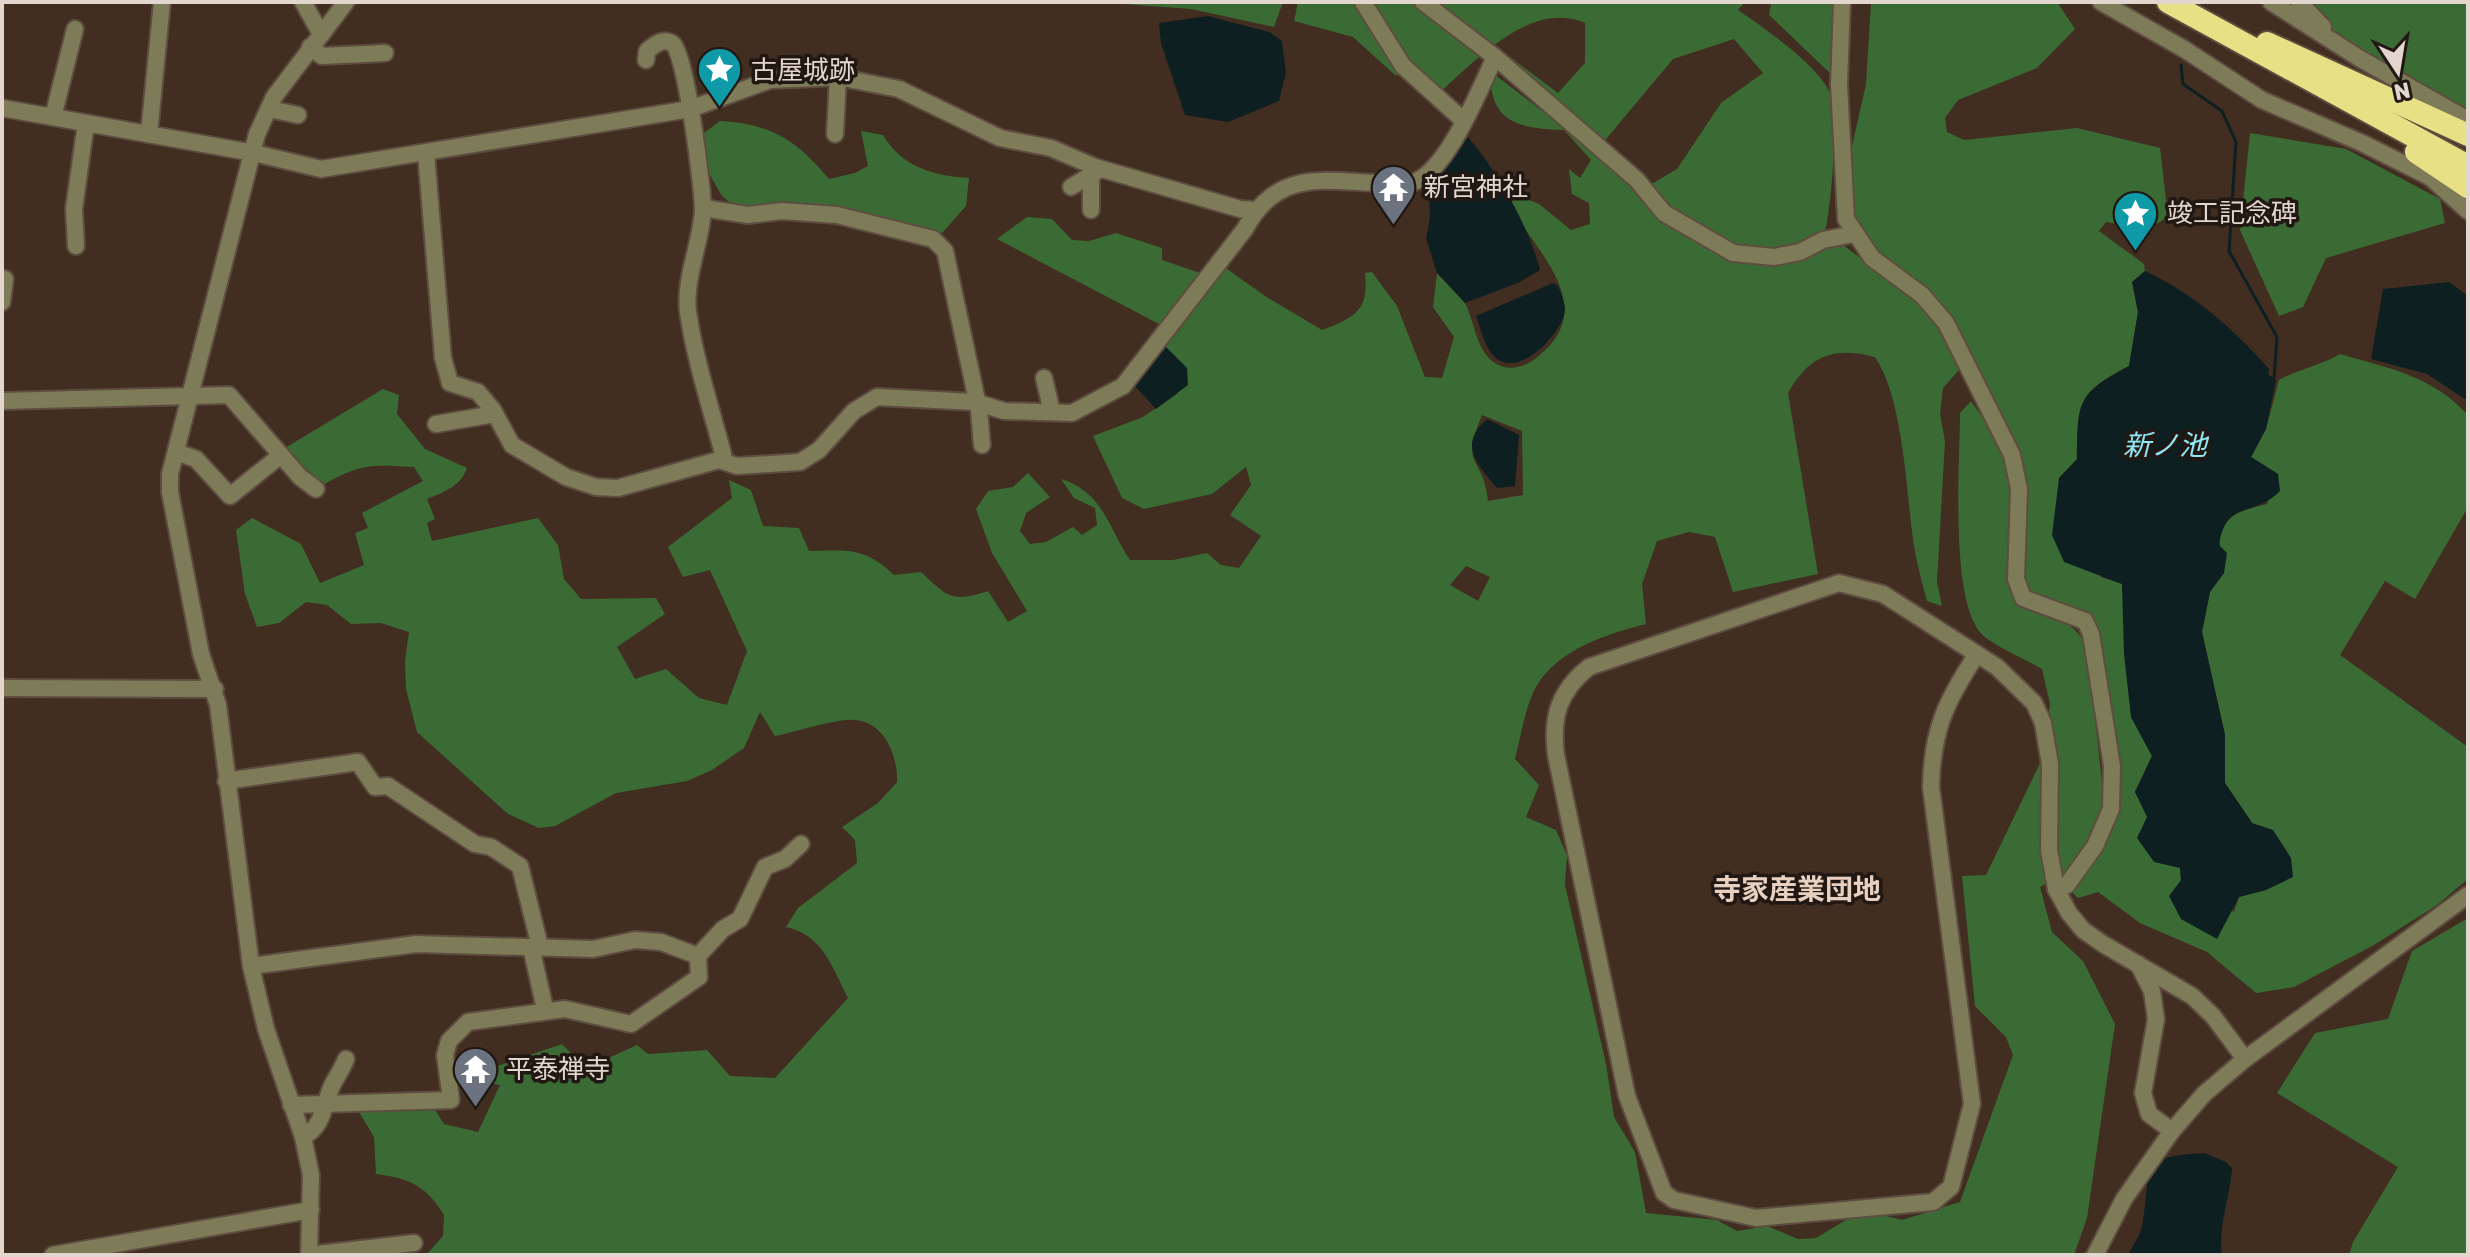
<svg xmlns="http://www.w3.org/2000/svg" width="2470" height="1257" font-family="Rubik,'Noto Sans JP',sans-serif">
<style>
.green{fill:#3a6b34;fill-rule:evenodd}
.water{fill:#0e1f21}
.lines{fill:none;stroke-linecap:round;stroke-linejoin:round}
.stream{stroke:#0e1f21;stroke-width:3}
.minor-casing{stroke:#5e4c40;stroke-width:20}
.highway-casing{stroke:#5e4c40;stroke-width:26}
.minor{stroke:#7e7c58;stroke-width:16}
.highway{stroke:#e7e084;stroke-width:22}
.labels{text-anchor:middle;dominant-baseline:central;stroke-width:7;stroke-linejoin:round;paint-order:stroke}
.poi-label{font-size:26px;fill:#e2d6ce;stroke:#211813;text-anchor:start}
.water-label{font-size:28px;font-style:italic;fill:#90e8f7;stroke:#211813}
.neighbourhood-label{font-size:28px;font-weight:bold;fill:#e8d0c0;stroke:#211813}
</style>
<rect width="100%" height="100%" fill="#412e21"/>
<g class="green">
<path d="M1098,2H1283L1274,27L1191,9Z"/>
<path d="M1298,2H1745L1738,10C1764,28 1815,63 1829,91C1840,113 1831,207 1825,232L1921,302L1942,332L1959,370L1943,388L1940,414L1945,441L1937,582L1942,606L1927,601C1922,583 1917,564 1914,546C1906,493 1904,400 1875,357C1833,346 1809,356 1788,393L1818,574L1733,592L1715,537L1689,532L1657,541L1642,584L1646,624C1607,634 1558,649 1536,687C1525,707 1521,736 1515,759L1539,785L1526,817L1556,830L1567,855L1565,885L1606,1064L1614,1117L1635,1152L1646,1213L1717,1220L1737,1231L1767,1226L1798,1239L1816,1238L1851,1217L1874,1213L1902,1220L1960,1202L2013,1055L2006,1037L1975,1006L1962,876L1986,875L2043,757L2050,704L2042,669C2028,660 1988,644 1979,631C1950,592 1960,463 1960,413L1971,401C1986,423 2004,446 2011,473C2020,512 2000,560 2015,604C2044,612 2072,618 2087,646L2106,819L2067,873L2040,887L2052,932L2083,961L2115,1024L2087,1218L2074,1255H426L443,1236L444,1215C426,1185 408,1178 376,1174L374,1137L359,1112L432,1105L444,1124L478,1132L500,1085L494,1084L492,1068L562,1044L573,1055V1074L637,1045L648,1054L707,1050L730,1076L775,1078L848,998C832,967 823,935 786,927L798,908L857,863L855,840L842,827L878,803L897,782C898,758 886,723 856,720C836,718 797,732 775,736L760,712L744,748L712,770L687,781L616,793L555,826L539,828L508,814L417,732L406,689L405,661L409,632L381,623L351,624L327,605L306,602L279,623L257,627L245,594L236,530L252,518L301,544L320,583L364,565L355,533L368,528L362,513L423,481L414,467C367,464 358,464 316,489L285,448L383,389L399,395L397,414L425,449L467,468C461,486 444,492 427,499L435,519L427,523L432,541L538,518L558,545L564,579L581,599L656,598L665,614L617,647L635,679L666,669L699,698L727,705L747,651L710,570L683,577L668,547L732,498L729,480L751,490L763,526L799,528L809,551C848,550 865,547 894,575L921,572C948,597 951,603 988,591L1008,622L1027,611L992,553L976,509L988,491L1013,487L1028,473L1050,497L1026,513L1020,531L1030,544L1046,542L1073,527L1082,535L1097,525L1095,508L1074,498L1061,479C1103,492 1108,527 1130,560H1173L1207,553L1221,565L1239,568L1261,536L1230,515L1251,485L1246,467L1212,494L1144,509L1122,498L1093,436L1143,417L1178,393L1162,343L1223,266L1265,296L1322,330C1356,317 1369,310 1365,273L1372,272L1397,306L1425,377L1442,378L1454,337L1433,307L1437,273C1446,283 1459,293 1466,305C1474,322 1477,349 1492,361C1505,371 1520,369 1532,361C1602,311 1542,258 1508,204L1517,195L1539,204L1571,230L1590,224L1589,203L1572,194L1569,169L1580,178L1591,160L1564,130C1519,128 1490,124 1490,71L1601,156L1638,192L1677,169L1721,103L1763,73L1734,39L1673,59L1601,145L1506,62L1510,57L1558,93L1585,63V23C1531,0 1478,59 1441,91L1415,68L1396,76L1353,37L1294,21ZM1482,415L1522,431L1523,495L1488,501C1483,453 1459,470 1482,415ZM1466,566L1490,577L1478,601L1450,585Z"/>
<path d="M1778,2H1837L1834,77L1769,15L1771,4Z"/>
<path d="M1871,2H2057L2075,29L2037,68L1958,100L1945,118L1947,132L1964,140L2077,128L2160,148L2168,217L2148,229L2106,222L2099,231L2144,264L2145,271L2132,282L2138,312L2129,366C2076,393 2078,403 2077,460L2059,478L2101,577L2122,584L2131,717L2152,756L2135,792L2180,868L2181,880L2234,912L2239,897L2266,890L2253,824L2225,783V735L2202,632L2210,591L2224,573C2215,523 2217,516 2267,504L2278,474L2251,457L2266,429L2279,380C2299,369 2320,366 2340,354C2390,369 2431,375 2468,415V507L2415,599L2385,581L2340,655L2468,747V879L2437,905L2374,945L2294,987L2256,993L2207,952L2140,923L2098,892L2078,898L2072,892L2099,848L2115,810L2095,633L2033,599L2022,588V473L1949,321L1875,255L1857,232L1848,194V164L1866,84Z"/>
<path d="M2307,2H2468V112L2349,49Z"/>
<path d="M720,121C772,124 796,140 829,179L855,173L868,166L861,131L883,135C902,167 934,176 969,178L966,206L942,233L839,211L738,209L722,196L703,163L700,136Z"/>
<path d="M2250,133L2346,149L2440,199L2445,223L2326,258L2303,307L2279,316L2240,230Z"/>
<path d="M1027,217L1052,219L1072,240L1089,241L1116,233L1162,248V260L1200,273L1159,324L997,239Z"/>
<path d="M2468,918V1255H2349L2353,1242L2398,1167L2277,1093L2315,1033L2388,1019L2412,951Z"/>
</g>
<g class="water">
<path d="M1208,16L1269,32L1282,41L1286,73L1279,101L1228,122L1185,115L1161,43L1159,23Z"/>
<path d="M1468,137C1497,171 1529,226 1540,270L1520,282L1465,303L1437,273L1426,238L1430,218L1429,186Z"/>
<path d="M2145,271C2193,293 2234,329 2269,369L2268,374L2276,380L2266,429L2251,457L2278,474L2280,491C2254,518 2226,499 2219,545L2227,553L2224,573L2210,592L2202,632L2225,735V783L2252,823L2273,830L2291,858L2293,877L2266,890L2239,897L2217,939L2181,919L2169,896L2181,880L2180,868L2154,862L2137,838L2147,817L2135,792L2152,756L2131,717L2124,654L2122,584L2064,562L2052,535L2059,478L2077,459C2078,402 2076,394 2129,366L2138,312L2132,282Z"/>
<path d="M2449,282L2468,296V401L2427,374L2371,359L2383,289Z"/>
<path d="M1553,283L1558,286C1561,293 1565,303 1565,310C1563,333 1518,381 1494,356C1484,346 1481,329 1476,316Z"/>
<path d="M1162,343L1187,368L1188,385L1156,409L1134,385Z"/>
<path d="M1487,419L1519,435L1515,486L1497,488C1478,465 1457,445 1487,419Z"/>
<path d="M2204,1153L2226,1162L2232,1168C2230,1199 2218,1225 2222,1255H2128C2133,1245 2142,1233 2143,1221C2152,1166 2137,1157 2204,1153Z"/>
</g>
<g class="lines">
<path class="stream" d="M2181,65L2183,84L2222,111L2236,142L2229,251L2277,337L2274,379"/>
<defs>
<g id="minor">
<path d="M303,2L321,34"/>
<path d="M1363,2L1403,66L1464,121"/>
<path d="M1423,2L1495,57L1637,180L1664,213L1733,253L1774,257L1800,252L1823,240L1854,234"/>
<path d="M1842,2L1839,84L1846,219L1872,258L1922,295L1946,323L2012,455L2019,489L2016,579L2023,598L2085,621L2091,634L2112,766L2111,809L2095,846L2067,885L2056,889"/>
<path d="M2101,2L2184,49L2262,100L2362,143L2430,177L2468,211"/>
<path d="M2271,2L2359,58L2468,120"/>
<path d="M2299,2L2323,27"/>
<path d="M310,47L322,56L385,53"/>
<path d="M646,60L647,51C654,45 663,37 673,44C686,54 703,189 703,210C701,243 684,279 688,312C695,360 711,408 723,454L719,460"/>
<path d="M2,108L254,153L321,169L690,109L770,80L838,77L899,89L1000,138L1051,148L1095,167L1240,209L1255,210"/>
<path d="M269,109L298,115"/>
<path d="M53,117L75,29"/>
<path d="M149,134L162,2"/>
<path d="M835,134L838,77"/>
<path d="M426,153L443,358L450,383L478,392L493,410L512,445L566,477L596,487L618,488L719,460L737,466L800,462L819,450L854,411L877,397L975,402L1004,411L1072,413L1123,386L1245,229C1277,169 1323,181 1380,183C1394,184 1409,187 1422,178C1452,158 1480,89 1495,57"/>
<path d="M1091,176V210"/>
<path d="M1071,187L1101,169"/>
<path d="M703,208L748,215L782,211L837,215L933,239L945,251L979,410L982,445"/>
<path d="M76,246L74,209L86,123"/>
<path d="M2,302L5,279"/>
<path d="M1044,378L1052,412"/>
<path d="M2,401L229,395L300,477L316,489"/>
<path d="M436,424L495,414"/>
<path d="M176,452L196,459L230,496L281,455"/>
<path d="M1977,654C1946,701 1932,730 1931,787L1972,1104L1951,1187L1933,1202L1756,1218L1674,1200L1664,1193L1627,1096L1556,755C1551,717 1559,691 1589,667L1839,583L1883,594L1997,667L2034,703L2043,723L2050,764L2049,850L2056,889L2069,913L2083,930L2103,944L2192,996L2213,1016L2245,1059"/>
<path d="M2,688L215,689"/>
<path d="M226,781L358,762L375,787L388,786L475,844L491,847L520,866L540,947"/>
<path d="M531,947L545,1009"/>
<path d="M2138,964L2152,991L2156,1019L2143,1093L2149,1114L2172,1131"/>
<path d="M251,966L416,944L593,949L635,940L661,942L698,956"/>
<path d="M291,1105L451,1100L445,1055L449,1041L468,1022L565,1009L631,1024L699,977L698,956L723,929L740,919L765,867L785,859L801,844"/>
<path d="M303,1137C323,1126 323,1108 331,1088C335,1078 342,1070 346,1059"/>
<path d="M53,1255L311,1210"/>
<path d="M309,1255L311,1175L303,1137L266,1029L251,966L218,705L201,654L170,492V474L257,134L274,97L346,2"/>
<path d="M309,1255L414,1243"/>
<path d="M2095,1255L2124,1199L2172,1131L2204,1094L2245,1059L2468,895"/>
</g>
<g id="highway">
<path d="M2168,2L2468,166"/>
<path d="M2267,43L2468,135"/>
<path d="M2416,152L2468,187"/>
</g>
</defs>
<use href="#minor" class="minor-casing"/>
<use href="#highway" class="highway-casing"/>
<use href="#minor" class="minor"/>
<use href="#highway" class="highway"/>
</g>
<defs>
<symbol id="sight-pin" viewBox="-11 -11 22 30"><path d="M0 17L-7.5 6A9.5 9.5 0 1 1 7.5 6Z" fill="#0f9aa8" stroke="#211813"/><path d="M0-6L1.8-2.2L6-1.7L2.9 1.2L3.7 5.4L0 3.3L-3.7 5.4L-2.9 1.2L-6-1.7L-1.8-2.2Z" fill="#fff"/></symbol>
<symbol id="temple-pin" viewBox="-11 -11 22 30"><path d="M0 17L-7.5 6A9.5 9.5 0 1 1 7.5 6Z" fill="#6b7280" stroke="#211813"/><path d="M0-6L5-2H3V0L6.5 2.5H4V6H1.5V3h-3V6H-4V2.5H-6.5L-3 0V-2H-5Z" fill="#fff"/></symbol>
</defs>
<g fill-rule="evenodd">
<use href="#sight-pin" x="694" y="44" width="51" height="69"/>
<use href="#temple-pin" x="1368" y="162" width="51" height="69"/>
<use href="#sight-pin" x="2110" y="188" width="51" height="69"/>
<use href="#temple-pin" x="450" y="1044" width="51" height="69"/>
</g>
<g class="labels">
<g class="poi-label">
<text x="751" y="70">古屋城跡</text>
<text x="1424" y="187">新宮神社</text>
<text x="2167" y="213">竣工記念碑</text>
<text x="506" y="1069">平泰禅寺</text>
</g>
<g class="water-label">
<text x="2165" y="445">新ノ池</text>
</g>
<g class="neighbourhood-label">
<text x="1797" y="889">寺家産業団地</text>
</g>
</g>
<rect width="2470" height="1257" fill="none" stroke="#e2d6ce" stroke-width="8"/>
<g transform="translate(2398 72) rotate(168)" stroke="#211813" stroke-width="6" paint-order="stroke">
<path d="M0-6L14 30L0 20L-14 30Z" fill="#e2d6ce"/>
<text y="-12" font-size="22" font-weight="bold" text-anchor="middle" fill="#e2d6ce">N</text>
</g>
</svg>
